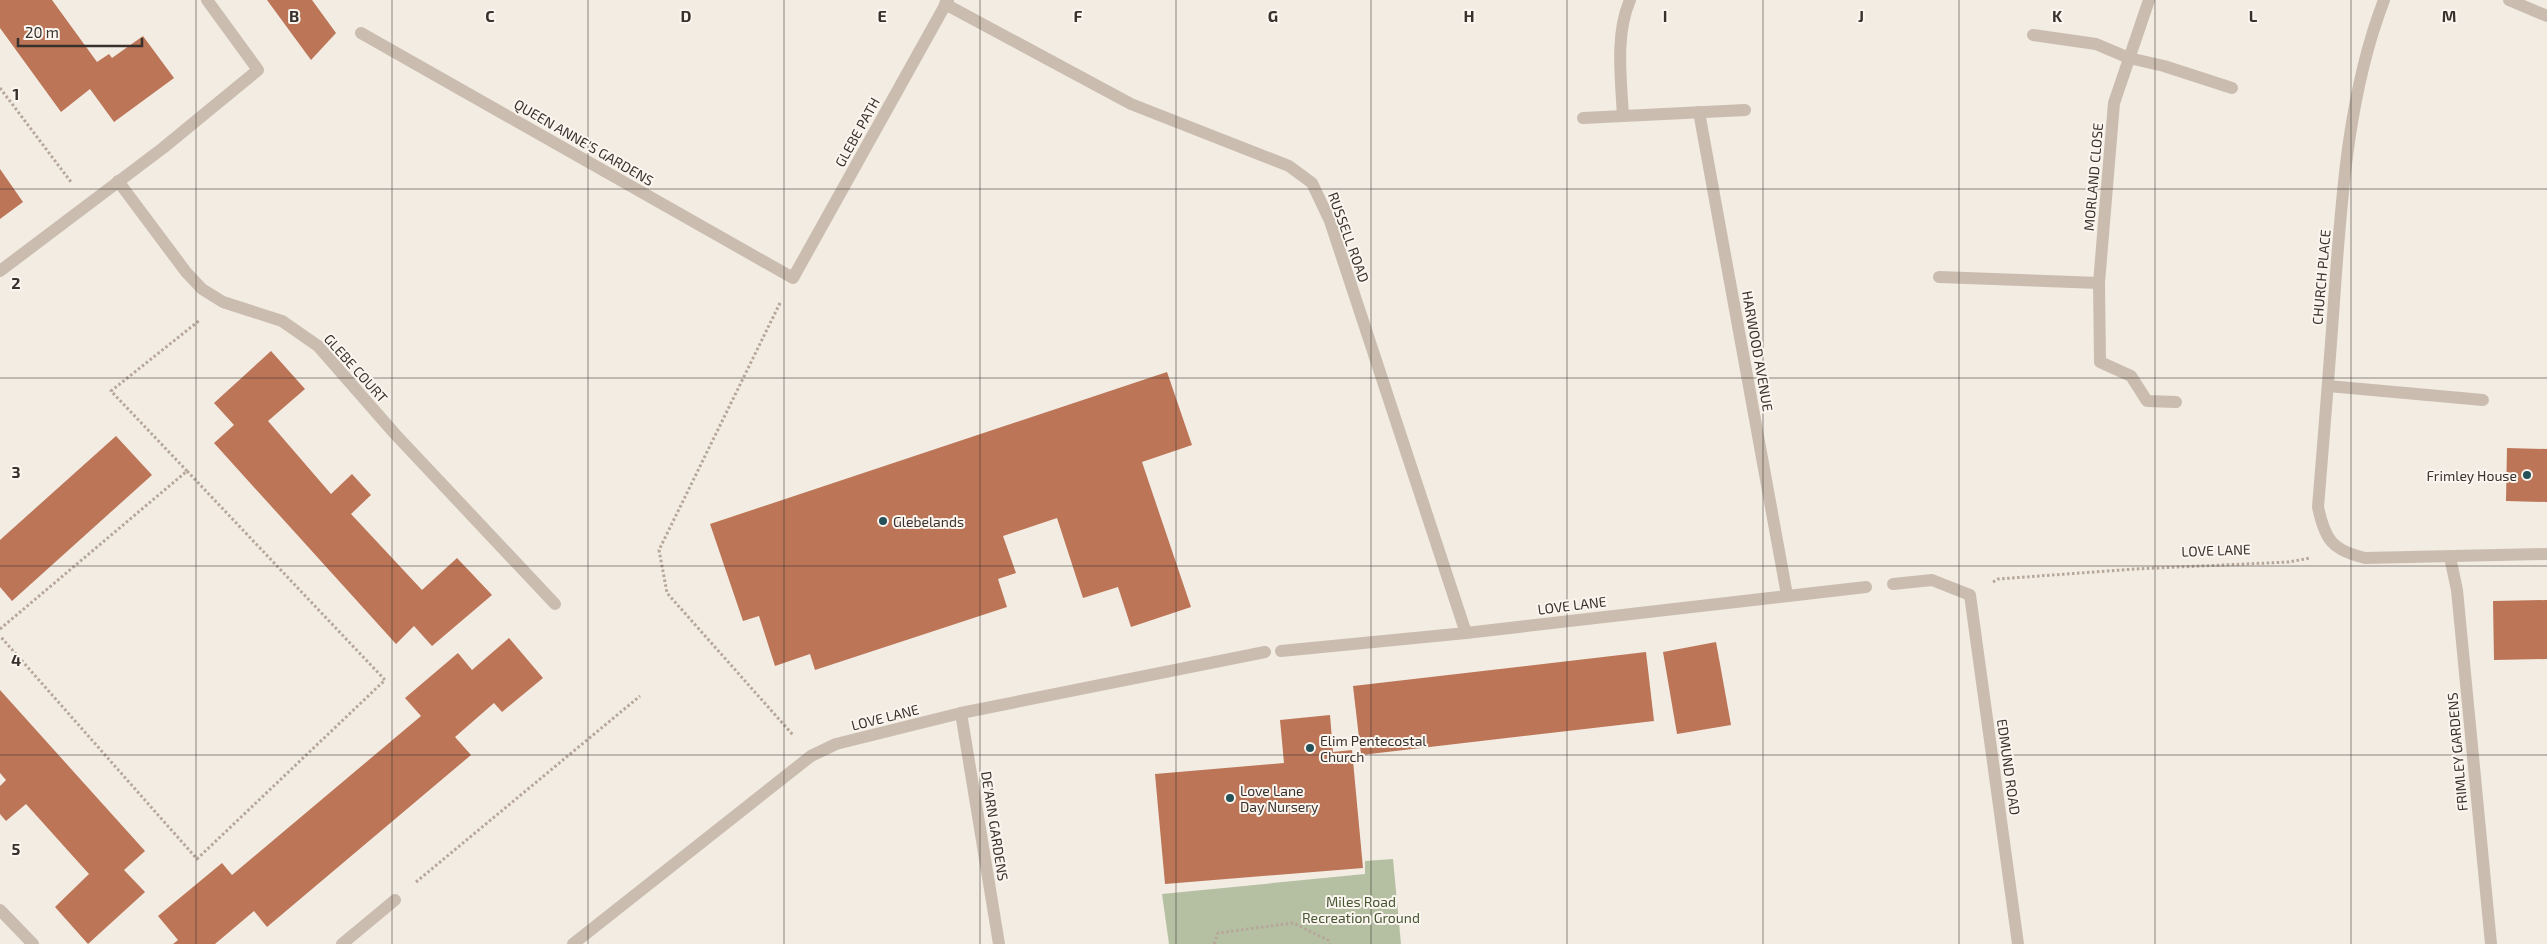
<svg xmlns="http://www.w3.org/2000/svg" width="2547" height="944" font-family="'Exo 2',sans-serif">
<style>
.green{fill:#b5c0a3}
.building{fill:#bc7557}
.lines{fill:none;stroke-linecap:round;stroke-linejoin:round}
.path{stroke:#b6a799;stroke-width:3;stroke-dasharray:2.5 2.5;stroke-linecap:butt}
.minor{stroke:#cabdaf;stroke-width:12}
.grid{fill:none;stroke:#39312c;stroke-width:1;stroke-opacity:0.55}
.poi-dot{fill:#255158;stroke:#faf5ef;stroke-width:2}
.labels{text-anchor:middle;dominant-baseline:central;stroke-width:4;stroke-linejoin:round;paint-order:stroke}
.street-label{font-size:14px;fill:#39312c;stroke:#faf5ef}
.poi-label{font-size:14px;fill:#39312c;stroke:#faf5ef;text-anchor:start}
.park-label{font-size:14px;fill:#475632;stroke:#faf5ef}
.grid-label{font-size:16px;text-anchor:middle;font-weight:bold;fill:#39312c;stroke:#faf5ef;stroke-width:4;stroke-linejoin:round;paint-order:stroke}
</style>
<rect width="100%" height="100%" fill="#f2ece3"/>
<path class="green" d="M1393,859L1401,944H1169L1162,894L1365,874V861Z"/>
<g class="building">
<path d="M0,0H52L97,62L109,54L112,58L143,36L174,78L114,122L90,89L61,112L0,28Z"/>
<path d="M267,0H312L336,33L311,60Z"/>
<path d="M0,169L23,202L0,219Z"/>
<path d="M271,351L305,389L268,421L331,494L352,474L371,495L351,514L422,590L457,558L492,595L432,646L414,626L396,644L214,443L234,425L214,403Z"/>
<path d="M1167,372L1192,445L1142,462L1191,607L1131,627L1118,587L1083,598L1057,518L1003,536L1016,573L998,579L1007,607L815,670L810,654L775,666L759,616L743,621L710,524Z"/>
<path d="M116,436L152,475L12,601L0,587V540Z"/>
<path d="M2507,448L2547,449V502L2506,501Z"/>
<path d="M2547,600V659L2494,660L2493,601Z"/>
<path d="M509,638L543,678L502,712L494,703L455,737L471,755L267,927L254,911L215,944H173L178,940L158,916L222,863L232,875L421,716L405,698L458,653L472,670Z"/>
<path d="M1716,642L1731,725L1677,734L1663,652Z"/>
<path d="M1646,652L1654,721L1361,755L1353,686Z"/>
<path d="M0,690L145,851L124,870L145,892L88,944L55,907L89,874L26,804L6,821L0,814V786L6,780L0,773Z"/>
<path d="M1330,715L1333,752L1352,750L1363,868L1165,884L1155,774L1284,763L1280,720Z"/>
</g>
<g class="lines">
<g class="path">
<path d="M0,88L71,182"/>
<path d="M780,303L659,550L667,593L793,735"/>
<path d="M187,471L111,391L200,320"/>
<path d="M1993,582L1998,579L2135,569L2289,562L2310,558"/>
<path d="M0,629L187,471L385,680L197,859L0,636"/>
<path d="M416,882L640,696"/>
<path d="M1214,944L1218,933L1293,923L1328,940L1330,944"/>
</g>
<g class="minor">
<path d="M2149,0L2114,103L2099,283L2100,362L2131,376L2147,401L2176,402"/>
<path d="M2384,0C2349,91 2342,191 2335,287C2330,361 2324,434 2318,507C2325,540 2332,550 2365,558L2547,554"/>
<path d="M2509,0L2547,16"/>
<path d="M945,4L1131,104L1289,166L1312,183L1330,221L1466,633"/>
<path d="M361,33L793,278L948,0"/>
<path d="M2033,35L2096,44L2129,58L2164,66L2232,88"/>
<path d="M1699,112L1787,595"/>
<path d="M1623,116C1621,79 1615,34 1630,0"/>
<path d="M1583,118L1745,110"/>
<path d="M118,181L186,272L202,289L223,302L282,321L318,346L395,434L555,604"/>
<path d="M0,271L163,148L258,70L207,0"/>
<path d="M1939,277L2099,283"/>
<path d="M2328,386L2483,400"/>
<path d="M2450,557L2457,590L2491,944"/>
<path d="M1893,584L1932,580L1970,595L2018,944"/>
<path d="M1281,651L1466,633L1866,587"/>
<path d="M961,713L999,944"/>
<path d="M0,910L33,944"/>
<path d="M342,944L395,900"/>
<path d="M573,944L811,756L836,744L961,713L1265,652"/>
</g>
</g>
<path class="grid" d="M196,0V944M392,0V944M588,0V944M784,0V944M980,0V944M1176,0V944M1371,0V944M1567,0V944M1763,0V944M1959,0V944M2155,0V944M2351,0V944M0,189H2547M0,378H2547M0,566H2547M0,755H2547"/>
<g class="poi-dot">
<circle cx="2527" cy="475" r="5"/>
<circle cx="883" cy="521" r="5"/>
<circle cx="1310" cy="748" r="5"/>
<circle cx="1230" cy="798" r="5"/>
</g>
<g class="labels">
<g class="street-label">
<text transform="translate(857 132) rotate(-61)">GLEBE PATH</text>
<text transform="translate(584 142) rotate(30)">QUEEN ANNE'S GARDENS</text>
<text transform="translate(2093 177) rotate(-85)">MORLAND CLOSE</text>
<text transform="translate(1349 237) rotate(70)">RUSSELL ROAD</text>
<text transform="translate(2321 277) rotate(-85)">CHURCH PLACE</text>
<text transform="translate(1758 351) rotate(80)">HARWOOD AVENUE</text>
<text transform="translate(356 368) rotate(48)">GLEBE COURT</text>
<text transform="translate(2216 550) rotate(-2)">LOVE LANE</text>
<text transform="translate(1572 605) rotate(-7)">LOVE LANE</text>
<text transform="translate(885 717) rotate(-14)">LOVE LANE</text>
<text transform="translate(2457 752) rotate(-95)">FRIMLEY GARDENS</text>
<text transform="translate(2009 767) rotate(82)">EDMUND ROAD</text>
<text transform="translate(995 826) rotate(81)">DE'ARN GARDENS</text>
</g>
<g class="poi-label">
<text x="2517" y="475" text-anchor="end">Frimley House</text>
<text x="893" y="521">Glebelands</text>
<text x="1320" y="740">Elim Pentecostal<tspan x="1320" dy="16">Church</tspan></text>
<text x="1240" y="790">Love Lane<tspan x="1240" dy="16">Day Nursery</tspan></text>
</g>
<g class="park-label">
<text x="1361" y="901">Miles Road<tspan x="1361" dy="16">Recreation Ground</tspan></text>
</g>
</g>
<g class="grid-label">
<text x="294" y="22">B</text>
<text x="490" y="22">C</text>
<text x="686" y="22">D</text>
<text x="882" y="22">E</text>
<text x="1078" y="22">F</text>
<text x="1273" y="22">G</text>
<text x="1469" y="22">H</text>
<text x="1665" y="22">I</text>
<text x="1861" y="22">J</text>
<text x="2057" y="22">K</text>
<text x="2253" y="22">L</text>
<text x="2449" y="22">M</text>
<text x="16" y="100">1</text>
<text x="16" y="289">2</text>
<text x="16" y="478">3</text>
<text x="16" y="666">4</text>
<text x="16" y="855">5</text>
</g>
<path d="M18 38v8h124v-8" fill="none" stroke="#39312c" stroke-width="2.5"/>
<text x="25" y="38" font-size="15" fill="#39312c" stroke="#faf5ef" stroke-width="4" paint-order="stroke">20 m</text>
</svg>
